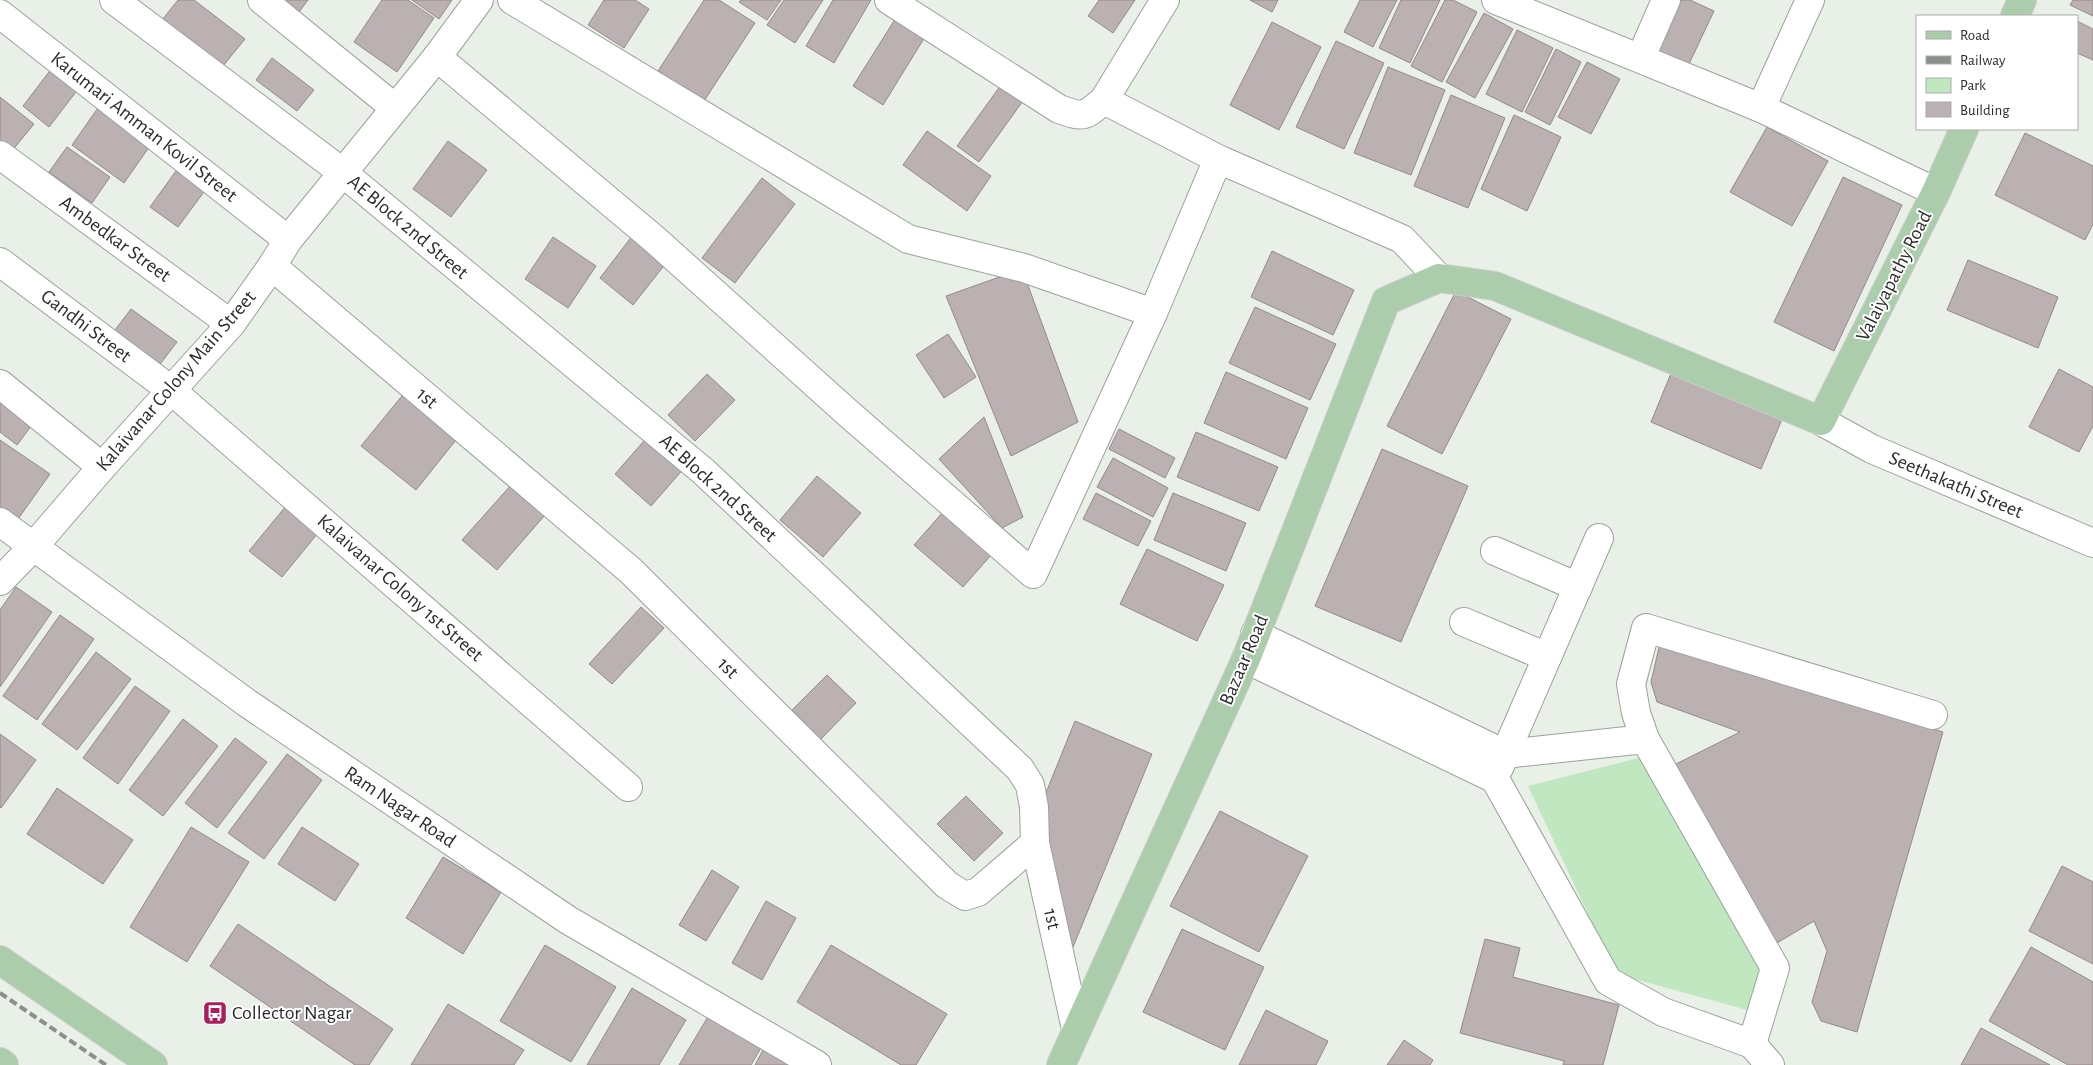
<svg xmlns="http://www.w3.org/2000/svg" width="2093" height="1065" font-family="'Alegreya Sans',sans-serif">
<style>
.green{fill:#c1e7c0}
.building{fill:#bbb0b2;stroke:#94898c}
.lines{fill:none;stroke-linecap:round;stroke-linejoin:round}
.minor-casing{stroke:#9aa29a;stroke-width:30}
.major-casing{stroke:#cccdcc;stroke-width:30}
.minor{stroke:#fff;stroke-width:28}
.major{stroke:#accdac;stroke-width:28}
.rail{stroke:#8b908a;stroke-width:4;stroke-dasharray:8 4;stroke-linecap:butt}
.labels{text-anchor:middle;dominant-baseline:central;stroke-width:4;stroke-linejoin:round;paint-order:stroke}
.street-label{font-size:20px;fill:#2a2d2a;stroke:#fff}
.poi-label{font-size:20px;fill:#2a2d2a;stroke:#fff;text-anchor:start}
</style>
<rect width="100%" height="100%" fill="#e8f0e7"/>
<path class="green" d="M1654,754L1761,969L1751,1011L1616,974L1528,786Z"/>
<g class="building">
<path d="M178,0H194L245,39L223,66L162,20Z"/>
<path d="M273,0H308L296,16Z"/>
<path d="M382,0H408L434,18L397,72L354,42Z"/>
<path d="M412,0H452L439,19Z"/>
<path d="M604,0H635L649,9L624,48L588,25Z"/>
<path d="M704,0H719L755,23L704,101L658,71Z"/>
<path d="M741,0H781L767,20L739,2Z"/>
<path d="M784,0H823L795,43L767,25Z"/>
<path d="M833,0H871L834,63L806,46Z"/>
<path d="M1099,0H1135L1113,33L1088,16Z"/>
<path d="M1250,0H1278L1272,12Z"/>
<path d="M1360,0H1397L1373,47L1344,32Z"/>
<path d="M1401,0H1440L1410,63L1379,48Z"/>
<path d="M1445,0H1453L1477,12L1442,82L1411,66Z"/>
<path d="M1673,0H1690L1714,11L1688,66L1650,48Z"/>
<path d="M2073,0H2093V16L2070,5Z"/>
<path d="M899,13L928,32L883,105L853,86Z"/>
<path d="M1484,13L1513,29L1475,98L1446,82Z"/>
<path d="M2077,21L2093,29V60L2077,53Z"/>
<path d="M1272,22L1321,47L1279,130L1230,105Z"/>
<path d="M1517,30L1553,48L1522,112L1486,94Z"/>
<path d="M1336,41L1384,63L1344,149L1296,127Z"/>
<path d="M1556,49L1581,62L1550,125L1525,112Z"/>
<path d="M272,58L314,90L297,111L256,80Z"/>
<path d="M1587,62L1620,79L1591,134L1558,117Z"/>
<path d="M1388,67L1445,90L1411,175L1354,153Z"/>
<path d="M52,68L79,88L49,127L23,106Z"/>
<path d="M1006,78L1028,94L979,162L957,146Z"/>
<path d="M1451,95L1505,118L1468,208L1414,186Z"/>
<path d="M0,97L34,124L11,152L0,143Z"/>
<path d="M100,105L152,143L124,183L72,145Z"/>
<path d="M1514,115L1561,137L1527,211L1481,189Z"/>
<path d="M1767,127L1828,161L1792,226L1730,192Z"/>
<path d="M927,131L991,176L967,211L903,165Z"/>
<path d="M2025,133L2093,166V224L2085,240L1995,195Z"/>
<path d="M448,141L487,170L451,217L413,189Z"/>
<path d="M67,147L110,177L92,203L49,172Z"/>
<path d="M181,164L209,185L178,227L150,207Z"/>
<path d="M1843,177L1902,205L1834,351L1774,322Z"/>
<path d="M762,178L795,204L735,283L702,258Z"/>
<path d="M636,231L670,258L633,305L600,278Z"/>
<path d="M553,237L596,266L568,308L525,279Z"/>
<path d="M1272,251L1354,290L1333,335L1251,297Z"/>
<path d="M1968,260L2058,297L2038,348L1947,310Z"/>
<path d="M1022,269L1078,422L1011,456L946,296Z"/>
<path d="M1456,291L1511,319L1442,454L1387,426Z"/>
<path d="M1255,307L1336,344L1310,400L1229,363Z"/>
<path d="M131,309L177,342L154,372L109,338Z"/>
<path d="M948,334L976,377L944,398L916,355Z"/>
<path d="M2059,369L2093,387V426L2079,452L2029,427Z"/>
<path d="M1672,371L1783,417L1761,469L1651,422Z"/>
<path d="M1226,372L1308,408L1286,459L1204,423Z"/>
<path d="M707,374L735,400L695,441L668,415Z"/>
<path d="M406,391L460,435L416,490L361,446Z"/>
<path d="M8,394L38,417L17,445L0,432V404Z"/>
<path d="M984,417L1023,517L1002,528L939,459Z"/>
<path d="M1119,429L1175,458L1165,478L1109,449Z"/>
<path d="M1196,432L1278,467L1259,511L1177,477Z"/>
<path d="M650,434L686,466L651,506L615,474Z"/>
<path d="M0,440L50,474L13,526L0,517Z"/>
<path d="M1382,449L1468,486L1401,642L1315,606Z"/>
<path d="M1113,458L1168,488L1153,517L1097,487Z"/>
<path d="M817,476L861,513L823,557L780,520Z"/>
<path d="M512,484L546,514L497,570L462,540Z"/>
<path d="M1096,493L1151,521L1138,546L1083,519Z"/>
<path d="M1173,493L1246,523L1226,571L1154,540Z"/>
<path d="M286,506L318,533L282,577L249,551Z"/>
<path d="M943,512L992,554L963,587L914,545Z"/>
<path d="M1147,549L1224,585L1197,641L1120,604Z"/>
<path d="M16,587L52,612L0,687V610Z"/>
<path d="M641,607L664,628L612,684L589,664Z"/>
<path d="M60,615L94,639L37,720L3,696Z"/>
<path d="M1660,643L1943,732L1857,1032L1821,1021L1812,1002L1827,951L1814,921L1755,956L1654,775L1740,732L1657,702L1651,682Z"/>
<path d="M96,652L131,679L77,750L42,724Z"/>
<path d="M827,675L856,703L819,741L790,712Z"/>
<path d="M135,686L170,711L118,784L83,758Z"/>
<path d="M183,719L218,746L163,816L129,790Z"/>
<path d="M1075,721L1152,754L1073,947L1059,940L1039,810Z"/>
<path d="M0,734L36,760L1,808L0,807Z"/>
<path d="M235,738L267,762L217,828L185,803Z"/>
<path d="M287,754L322,780L264,859L228,833Z"/>
<path d="M57,788L133,840L103,884L27,834Z"/>
<path d="M966,796L1003,833L974,861L937,824Z"/>
<path d="M1220,811L1308,856L1259,952L1170,906Z"/>
<path d="M191,827L249,862L187,962L130,927Z"/>
<path d="M302,827L359,864L335,901L278,864Z"/>
<path d="M443,857L501,892L463,954L406,918Z"/>
<path d="M2062,866L2093,882V964L2029,931Z"/>
<path d="M712,870L739,887L706,941L679,925Z"/>
<path d="M766,901L796,918L762,980L732,963Z"/>
<path d="M238,924L393,1029L369,1065H355L210,966Z"/>
<path d="M1182,929L1264,967L1225,1050L1143,1012Z"/>
<path d="M1485,939L1520,948L1513,977L1619,1005L1603,1065H1563L1564,1061L1460,1033Z"/>
<path d="M545,945L616,987L571,1062L500,1021Z"/>
<path d="M831,945L947,1014L916,1065H901L797,1002Z"/>
<path d="M2031,947L2093,982V1065H2068L1989,1021Z"/>
<path d="M632,988L686,1020L659,1065H587Z"/>
<path d="M448,1004L524,1050L514,1065H411Z"/>
<path d="M1266,1010L1328,1041L1316,1065H1239Z"/>
<path d="M709,1015L762,1046L751,1065H679Z"/>
<path d="M1981,1028L2050,1065H1961Z"/>
<path d="M1404,1040L1433,1060L1430,1065H1387Z"/>
<path d="M763,1050L790,1065H755Z"/>
</g>
<g class="lines">
<defs>
<g id="minor">
<path d="M114,0L342,172L703,471L1020,769L1030,785L1034,807L1035,843L1076,1029"/>
<path d="M262,0L395,108"/>
<path d="M512,0L908,239L1024,268L1153,313"/>
<path d="M889,0L1059,109C1084,118 1084,117 1104,100L1218,159L1402,239L1439,278"/>
<path d="M1496,0L1761,108L1936,192"/>
<path d="M0,14L288,240"/>
<path d="M437,57L653,238L849,414L1033,574L1153,313L1218,159"/>
<path d="M1641,57L1666,0"/>
<path d="M1104,100L1165,0"/>
<path d="M1761,108L1810,0"/>
<path d="M0,155L231,324"/>
<path d="M0,262L171,390L628,787"/>
<path d="M272,266L631,571L947,885L965,896L978,892L1035,843"/>
<path d="M0,384L102,467"/>
<path d="M1821,421L1872,449L2093,543"/>
<path d="M0,522L247,703L568,920L817,1065"/>
<path d="M1495,551L1578,587"/>
<path d="M0,581L34,546L102,467L231,324L272,266L288,240L437,57L479,0"/>
<path d="M1464,622L1547,657"/>
<path d="M1255,634L1505,754L1645,739"/>
<path d="M1246,659L1495,779L1608,981L1663,1012L1752,1044L1775,968L1645,739L1636,713L1631,684L1646,628L1933,715"/>
<path d="M1499,768L1599,538"/>
<path d="M1752,1044L1770,1065"/>
</g>
<g id="major">
<path d="M2015,16L2022,0"/>
<path d="M0,960L153,1065"/>
<path d="M0,1062L4,1065"/>
<path d="M1061,1065L1246,659L1386,301L1439,278L1495,286L1821,421L1936,192L1964,129"/>
</g>
</defs>
<use href="#minor" class="minor-casing"/>
<use href="#major" class="major-casing"/>
<use href="#minor" class="minor"/>
<use href="#major" class="major"/>
<path class="rail" d="M0,993L106,1065"/>
</g>
<defs>
<symbol id="bus-square" viewBox="-11 -11 22 22"><rect x="-9" y="-9" width="18" height="18" rx="4" fill="#ab1e5c" stroke="#fff"/><path d="M-5-6H5V4H4V6H2V4H-2V6H-4V4H-5ZM-3.5-4V0h7V-4ZM-3.5 1.2v1.5H-2V1.2ZM2 1.2v1.5H3.5V1.2Z" fill="#fff"/></symbol>
</defs>
<g fill-rule="evenodd">
<use href="#bus-square" x="201" y="999" width="28" height="28"/>
</g>
<g class="labels">
<g class="street-label">
<text transform="translate(144 127) rotate(38)">Karumari Amman Kovil Street</text>
<text transform="translate(408 227) rotate(40)">AE Block 2nd Street</text>
<text transform="translate(115 239) rotate(36)">Ambedkar Street</text>
<text transform="translate(1894 276) rotate(-63)">Valaiyapathy Road</text>
<text transform="translate(86 326) rotate(37)">Gandhi Street</text>
<text transform="translate(176 381) rotate(-49)">Kalaivanar Colony Main Street</text>
<text transform="translate(427 398) rotate(40)">1st</text>
<text transform="translate(1956 485) rotate(23)">Seethakathi Street</text>
<text transform="translate(718 488) rotate(42)">AE Block 2nd Street</text>
<text transform="translate(400 588) rotate(41)">Kalaivanar Colony 1st Street</text>
<text transform="translate(1244 660) rotate(-67)">Bazaar Road</text>
<text transform="translate(728 668) rotate(45)">1st</text>
<text transform="translate(400 807) rotate(34)">Ram Nagar Road</text>
<text transform="translate(1052 919) rotate(77)">1st</text>
</g>
<g class="poi-label">
<text x="232" y="1013">Collector Nagar</text>
</g>
</g>
<rect x="1916" y="15" width="162" height="115" fill="#ffffff" stroke="#aaabaa"/>
<rect x="1926" y="31" width="25" height="8" fill="#accdac" stroke="#aaabaa"/>
<text x="1960" y="40" font-size="15" fill="#2a2d2a">Road</text>
<rect x="1926" y="56" width="25" height="8" fill="#8b908a" stroke="#aaabaa"/>
<text x="1960" y="65" font-size="15" fill="#2a2d2a">Railway</text>
<rect x="1926" y="78" width="25" height="15" fill="#c1e7c0" stroke="#aaabaa"/>
<text x="1960" y="90" font-size="15" fill="#2a2d2a">Park</text>
<rect x="1926" y="102" width="25" height="15" fill="#bbb0b2" stroke="#aaabaa"/>
<text x="1960" y="115" font-size="15" fill="#2a2d2a">Building</text>
</svg>
